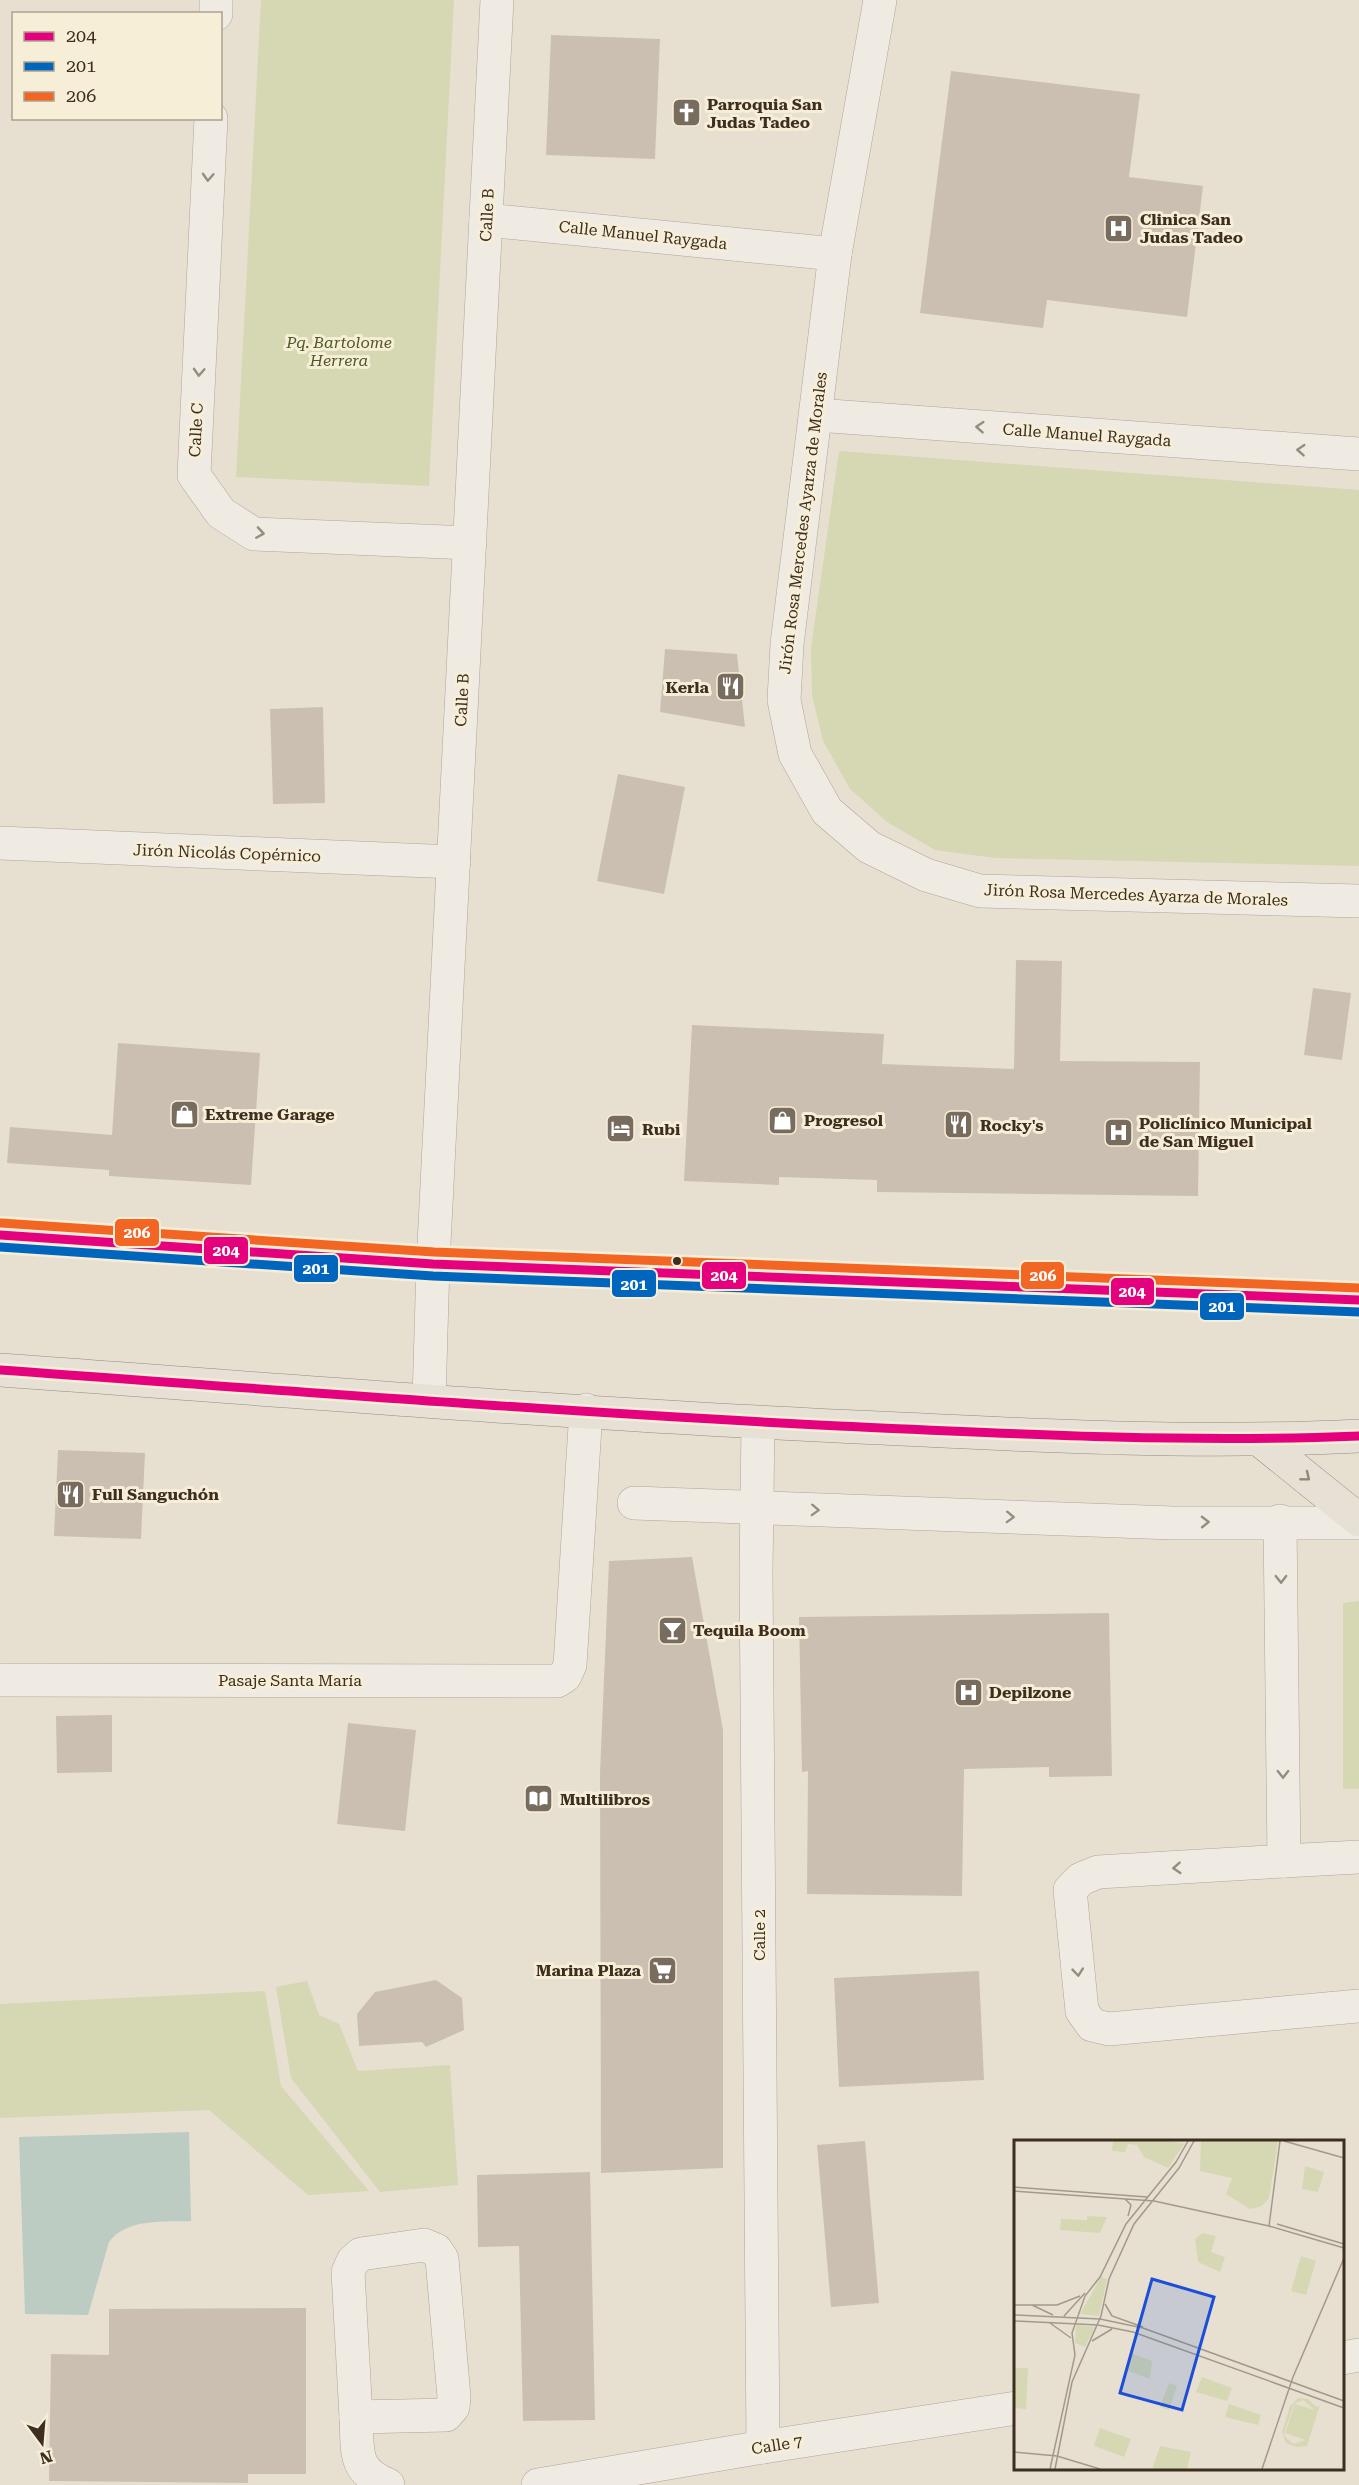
<svg xmlns="http://www.w3.org/2000/svg" width="1359" height="2485" font-family="'Roboto Serif',serif">
<style>
.green{fill:#d6d7b3}
.water{fill:#bcccc2}
.building{fill:#cbbfb2}
.lines{fill:none;stroke-linecap:round;stroke-linejoin:round}
.minor-casing{stroke:#ada599;stroke-width:34}
.major-casing{stroke:#928b80;stroke-width:34}
.minor{stroke:#efebe3;stroke-width:33}
.major{stroke:#e6e1d4;stroke-width:33}
.bus-1-casing{stroke:#f7eed8;stroke-width:14}
.bus-2-casing{stroke:#f7eed8;stroke-width:14}
.bus-3-casing{stroke:#f7eed8;stroke-width:14}
.bus-1{stroke:#e5007d;stroke-width:9}
.bus-2{stroke:#0065bd;stroke-width:9}
.bus-3{stroke:#f26522;stroke-width:9}
.oneway{stroke:#968c82}
.oneway2{stroke:#92887a}
.bus-dot{fill:#3d2e20;stroke:#f7eed8;stroke-width:2}
.labels{text-anchor:middle;dominant-baseline:central;stroke-width:6;stroke-linejoin:round;paint-order:stroke}
.poi-label{font-size:16px;font-weight:bold;fill:#3d2e20;stroke:#f7eed8;text-anchor:start}
.street-label{font-size:16px;fill:#3d2e20;stroke:#f7eed8}
.park-label{font-size:16px;font-style:italic;fill:#4d5a26;stroke:#f7eed8}
.inset-road{fill:none;stroke:#a3998a;stroke-width:1.5}
.view{fill:#1d4ed8;fill-opacity:0.15;stroke:#1d4ed8;stroke-width:3}
.inset-edge{fill:none;stroke:#3d2e20;stroke-width:3}
.line-badge{stroke:#f7eed8;stroke-width:2}
.badge-label{font-size:16px;text-anchor:middle;font-weight:bold;fill:#fff}
</style>
<rect width="100%" height="100%" fill="#e7e0d1"/>
<g class="green">
<path d="M261,0H454L429,486L236,477Z"/>
<path d="M839,451L1359,490V866L995,858L935,850L887,822L850,789L823,741L812,695L811,648Z"/>
<path d="M1359,1601V1789H1343V1603Z"/>
<path d="M307,1981L319,2015L339,2024L358,2071L450,2065L458,2185L380,2192L291,2078L276,1987Z"/>
<path d="M265,1991L281,2086L369,2191L308,2195L209,2110L0,2118V2004Z"/>
</g>
<path class="water" d="M189,2132L191,2221C163,2222 127,2218 109,2242L88,2315L25,2314L19,2137Z"/>
<g class="building">
<path d="M551,35L660,39L655,159L546,155Z"/>
<path d="M951,71L1140,94L1129,177L1203,186L1187,317L1047,300L1043,328L920,313Z"/>
<path d="M665,649L737,654L745,727L660,712Z"/>
<path d="M323,707L325,803L273,804L270,709Z"/>
<path d="M618,774L685,787L664,894L597,881Z"/>
<path d="M1016,960L1062,961L1060,1061L1200,1062L1198,1196L877,1192V1180L779,1177V1185L684,1181L692,1025L884,1034L882,1064L1014,1069Z"/>
<path d="M1313,988L1351,993L1342,1060L1304,1055Z"/>
<path d="M118,1043L260,1053L251,1185L109,1176V1170L7,1163L10,1127L112,1135Z"/>
<path d="M58,1450L145,1453L141,1539L54,1536Z"/>
<path d="M692,1557L723,1730V2168L601,2173L600,1773L609,1561Z"/>
<path d="M1109,1613L1112,1776L1049,1777V1767L964,1769L962,1896L807,1894L808,1771L802,1772L799,1617Z"/>
<path d="M112,1715V1772L57,1773L56,1716Z"/>
<path d="M348,1723L416,1730L405,1831L337,1824Z"/>
<path d="M979,1971L984,2080L839,2087L834,1978Z"/>
<path d="M436,1980L462,1998L464,2030L426,2047L422,2042L359,2046L357,2014L375,1992Z"/>
<path d="M865,2141L879,2303L831,2307L817,2145Z"/>
<path d="M590,2172L595,2420L523,2421L519,2246L478,2247L477,2175Z"/>
<path d="M306,2308V2474H248V2483L49,2481L51,2354L109,2355V2309Z"/>
</g>
<g class="lines">
<defs>
<g id="minor">
<path d="M880,0L835,254L787,644L784,700L795,754L827,811L869,847L926,875L980,891L1359,901"/>
<path d="M216,14V0"/>
<path d="M211,118L194,475L221,513L254,534L470,543"/>
<path d="M486,220L835,254"/>
<path d="M816,415L1359,454"/>
<path d="M0,843L454,862"/>
<path d="M429,1400L433,1264L497,0"/>
<path d="M758,1423L756,1573L763,2447"/>
<path d="M634,1503L1173,1523H1359"/>
<path d="M1280,1521L1284,1861L1098,1872L1081,1879L1070,1890L1082,2011L1092,2025L1109,2029L1359,2006"/>
<path d="M0,1680L557,1681L565,1676L570,1665L586,1410"/>
<path d="M1284,1861L1359,1857"/>
<path d="M424,2245L436,2250L442,2259L454,2397L453,2407L446,2415L356,2417L348,2272L353,2261L361,2254Z"/>
<path d="M1342,2358L1359,2355"/>
<path d="M356,2417C358,2451 352,2470 388,2485"/>
<path d="M538,2485L763,2447L1016,2408"/>
</g>
<g id="major">
<path d="M0,1235L433,1264L1359,1300"/>
<path d="M0,1370C293,1391 587,1415 880,1428C1040,1436 1199,1444 1359,1436"/>
<path d="M1261,1441L1359,1520"/>
</g>
</defs>
<use href="#minor" class="minor-casing"/>
<use href="#major" class="major-casing"/>
<use href="#minor" class="minor"/>
<use href="#major" class="major"/>
<defs>
<g id="bus-1">
<path d="M0,1235L433,1264L1359,1300"/>
<path d="M0,1370C280,1390 559,1412 839,1426C1013,1434 1186,1443 1359,1436"/>
</g>
<path id="bus-2" d="M0,1247L433,1276L1359,1312"/>
<path id="bus-3" d="M1,1223L434,1252L1359,1288"/>
</defs>
<use href="#bus-1" class="bus-1-casing"/>
<use href="#bus-2" class="bus-2-casing"/>
<use href="#bus-3" class="bus-3-casing"/>
<use href="#bus-1" class="bus-1"/>
<use href="#bus-2" class="bus-2"/>
<use href="#bus-3" class="bus-3"/>
</g>
<defs><path id="oneway-chevron" d="M-2-3.5L2.5 0L-2 3.5" fill="none" stroke-width="1.6" stroke-linecap="round" stroke-linejoin="round" transform="scale(1.5)"/></defs>
<g class="oneway">
<use href="#oneway-chevron" transform="translate(208 177) rotate(93)"/>
<use href="#oneway-chevron" transform="translate(199 372) rotate(93)"/>
<use href="#oneway-chevron" transform="translate(980 427) rotate(-176)"/>
<use href="#oneway-chevron" transform="translate(1301 450) rotate(-176)"/>
<use href="#oneway-chevron" transform="translate(260 533) rotate(9)"/>
<use href="#oneway-chevron" transform="translate(815 1510) rotate(2)"/>
<use href="#oneway-chevron" transform="translate(1010 1517) rotate(2)"/>
<use href="#oneway-chevron" transform="translate(1205 1522) rotate(-1)"/>
<use href="#oneway-chevron" transform="translate(1281 1579) rotate(89)"/>
<use href="#oneway-chevron" transform="translate(1283 1774) rotate(89)"/>
<use href="#oneway-chevron" transform="translate(1177 1868) rotate(176)"/>
<use href="#oneway-chevron" transform="translate(1078 1972) rotate(84)"/>
</g>
<use class="oneway2" href="#oneway-chevron" transform="translate(1306 1477) rotate(39)"/>
<defs>
<symbol id="church-square" viewBox="-11 -11 22 22"><rect x="-9" y="-9" width="18" height="18" rx="4" fill="#786c5e" stroke="#f7eed8"/><path d="M-1.2-6h2.4v3.5h3.3v2.4h-3.3V6h-2.4V-.1h-3.3v-2.4h3.3Z" fill="#fff"/></symbol>
<symbol id="hospital-square" viewBox="-11 -11 22 22"><rect x="-9" y="-9" width="18" height="18" rx="4" fill="#786c5e" stroke="#f7eed8"/><path d="M-5-5h3v3.5h4V-5h3V5h-3V1.5h-4V5h-3Z" fill="#fff"/></symbol>
<symbol id="restaurant-square" viewBox="-11 -11 22 22"><rect x="-9" y="-9" width="18" height="18" rx="4" fill="#786c5e" stroke="#f7eed8"/><path d="M-5-6h1v4h1v-4h1v4h1v-4h1v5L-1.5 .5V6h-2V.5L-5-1ZM5-6V6H3V1.5H1.5Q1.5-4 5-6Z" fill="#fff"/></symbol>
<symbol id="shop-square" viewBox="-11 -11 22 22"><rect x="-9" y="-9" width="18" height="18" rx="4" fill="#786c5e" stroke="#f7eed8"/><path d="M-5-2.5h2.3a2.7 3.5 0 0 1 5.4 0H5L5.5 6h-11ZM-1.5-2.5h3a1.5 2.3 0 0 0-3 0Z" fill="#fff"/></symbol>
<symbol id="hotel-square" viewBox="-11 -11 22 22"><rect x="-9" y="-9" width="18" height="18" rx="4" fill="#786c5e" stroke="#f7eed8"/><path d="M-6-4.5h1.5V1H6V5H4.5V3h-9V5H-6ZM-4 0a1.8 1.8 0 1 1 3.6 0ZM.5 0V-2.5h3Q6-2.5 6 0Z" fill="#fff"/></symbol>
<symbol id="bar-square" viewBox="-11 -11 22 22"><rect x="-9" y="-9" width="18" height="18" rx="4" fill="#786c5e" stroke="#f7eed8"/><path d="M-6-5H6L.8 .8V4.5H3.5V6h-7V4.5H-.8V.8Z" fill="#fff"/></symbol>
<symbol id="library-square" viewBox="-11 -11 22 22"><rect x="-9" y="-9" width="18" height="18" rx="4" fill="#786c5e" stroke="#f7eed8"/><path d="M-6-4Q-3-5.5-.7-3.5V5Q-3 3-6 4ZM6-4Q3-5.5 .7-3.5V5Q3 3 6 4Z" fill="#fff"/></symbol>
<symbol id="supermarket-square" viewBox="-11 -11 22 22"><rect x="-9" y="-9" width="18" height="18" rx="4" fill="#786c5e" stroke="#f7eed8"/><path d="M-6-5.5h2.5l.6 2H6L4.5 2H-2.5L-4.4-4H-6ZM-1.5 3.2a1.3 1.3 0 1 0 .1 0ZM3 3.2a1.3 1.3 0 1 0 .1 0Z" fill="#fff"/></symbol>
</defs>
<g fill-rule="evenodd">
<use href="#church-square" x="670" y="96" width="33" height="33"/>
<use href="#hospital-square" x="1102" y="212" width="33" height="33"/>
<use href="#restaurant-square" x="714" y="670" width="33" height="33"/>
<use href="#shop-square" x="168" y="1098" width="33" height="33"/>
<use href="#shop-square" x="766" y="1104" width="33" height="33"/>
<use href="#restaurant-square" x="942" y="1108" width="33" height="33"/>
<use href="#hotel-square" x="604" y="1112" width="33" height="33"/>
<use href="#hospital-square" x="1102" y="1116" width="33" height="33"/>
<use href="#restaurant-square" x="54" y="1478" width="33" height="33"/>
<use href="#bar-square" x="656" y="1614" width="33" height="33"/>
<use href="#hospital-square" x="952" y="1676" width="33" height="33"/>
<use href="#library-square" x="522" y="1782" width="33" height="33"/>
<use href="#supermarket-square" x="646" y="1954" width="33" height="33"/>
</g>
<circle class="bus-dot" cx="677" cy="1261" r="5"/>
<g class="labels">
<g class="poi-label">
<text x="707" y="104">Parroquia San<tspan x="707" dy="18">Judas Tadeo</tspan></text>
<text x="1140" y="219">Clinica San<tspan x="1140" dy="18">Judas Tadeo</tspan></text>
<text x="709" y="687" text-anchor="end">Kerla</text>
<text x="205" y="1114">Extreme Garage</text>
<text x="804" y="1120">Progresol</text>
<text x="1139" y="1123">Policlínico Municipal<tspan x="1139" dy="18">de San Miguel</tspan></text>
<text x="980" y="1125">Rocky's</text>
<text x="642" y="1129">Rubi</text>
<text x="92" y="1494">Full Sanguchón</text>
<text x="693" y="1630">Tequila Boom</text>
<text x="989" y="1692">Depilzone</text>
<text x="560" y="1799">Multilibros</text>
<text x="641" y="1970" text-anchor="end">Marina Plaza</text>
</g>
<g class="street-label">
<text transform="translate(487 215) rotate(-87)">Calle B</text>
<text transform="translate(643 235) rotate(6)">Calle Manuel Raygada</text>
<text transform="translate(196 430) rotate(-87)">Calle C</text>
<text transform="translate(1087 435) rotate(4)">Calle Manuel Raygada</text>
<text transform="translate(803 523) rotate(-83)">Jirón Rosa Mercedes Ayarza de Morales</text>
<text transform="translate(462 700) rotate(-87)">Calle B</text>
<text transform="translate(227 853) rotate(2)">Jirón Nicolás Copérnico</text>
<text transform="translate(1136 895) rotate(2)">Jirón Rosa Mercedes Ayarza de Morales</text>
<text x="290" y="1680">Pasaje Santa María</text>
<text transform="translate(759 1935) rotate(-90)">Calle 2</text>
<text transform="translate(777 2445) rotate(-9)">Calle 7</text>
</g>
<g class="park-label">
<text x="339" y="342">Pq. Bartolome<tspan x="339" dy="18">Herrera</tspan></text>
</g>
</g>
<g transform="translate(1014 2140)">
<rect width="330" height="330" fill="#e7e0d1"/>
<path d="M99,1H156L170,4L154,28L130,17L123,5L114,4L111,12L98,11ZM187,1H264L255,58L248,66L236,69L212,54L218,38L186,31ZM291,26L310,32L304,52L288,49ZM73,76L93,77L86,93L46,90L47,79L73,80ZM188,93L202,96L197,112L211,117L206,132L184,122L181,99ZM287,116L302,121L292,155L277,151ZM87,137L93,139L85,176L66,174ZM62,185L81,187L71,207L61,203ZM117,213L138,221L136,239L112,230ZM1,228H14L12,269L0,268ZM188,237L218,248L213,261L182,252ZM155,243L163,246L155,270L146,267ZM284,258L294,259L303,267L306,265L293,306L283,307L272,303L268,292L276,266ZM289,260L301,270L281,264L271,293L291,300L280,304L273,299L270,294L271,290L280,264ZM215,264L247,275L244,285L211,277ZM86,288L117,299L110,317L80,306ZM146,306L177,312L173,329H138Z" fill="#d6d7b3" fill-rule="evenodd"/>
<path class="inset-road" d="M270,1L330,18M0,47L133,57M0,51L140,61L255,86L330,108M111,59L117,65L114,76M263,84L330,104M255,86L266,1M91,164L98,176L129,187M0,165H43L66,156M18,165L39,175M0,175L86,179L129,188L330,261M50,176L71,153M0,181L84,185L119,192L330,268M36,183L57,198M78,201L98,189M0,312L43,316L86,329M36,329L61,215L58,193L71,156L86,137L112,84L162,22L174,1M41,329L58,242L87,176L95,139L120,84L165,28L180,1M248,329L279,237L330,118"/>
<path class="view" d="M138,139L200,157L168,270L106,253Z"/>
<rect width="330" height="330" class="inset-edge"/>
</g>
<g class="line-badge">
<rect x="114" y="1218" width="46" height="29" rx="6" fill="#f26522"/>
<rect x="203" y="1236" width="46" height="29" rx="6" fill="#e5007d"/>
<rect x="293" y="1254" width="46" height="29" rx="6" fill="#0065bd"/>
<rect x="701" y="1261" width="46" height="29" rx="6" fill="#e5007d"/>
<rect x="1020" y="1261" width="45" height="29" rx="6" fill="#f26522"/>
<rect x="611" y="1269" width="46" height="29" rx="6" fill="#0065bd"/>
<rect x="1110" y="1277" width="45" height="29" rx="6" fill="#e5007d"/>
<rect x="1199" y="1292" width="46" height="29" rx="6" fill="#0065bd"/>
</g>
<g class="badge-label">
<text x="137" y="1238">206</text>
<text x="226" y="1256">204</text>
<text x="316" y="1274">201</text>
<text x="724" y="1281">204</text>
<text x="1043" y="1281">206</text>
<text x="634" y="1290">201</text>
<text x="1132" y="1297">204</text>
<text x="1222" y="1312">201</text>
</g>
<rect x="12" y="12" width="210" height="108" fill="#f7eed8" stroke="#ada18e" stroke-width="1.5"/>
<rect x="24" y="32" width="30" height="9" fill="#e5007d" stroke="#ada18e" stroke-width="1.5"/>
<text x="66" y="42" font-size="18" fill="#3d2e20">204</text>
<rect x="24" y="62" width="30" height="9" fill="#0065bd" stroke="#ada18e" stroke-width="1.5"/>
<text x="66" y="72" font-size="18" fill="#3d2e20">201</text>
<rect x="24" y="92" width="30" height="9" fill="#f26522" stroke="#ada18e" stroke-width="1.5"/>
<text x="66" y="102" font-size="18" fill="#3d2e20">206</text>
<g transform="translate(42 2443) rotate(164)" stroke="#f7eed8" stroke-width="4.5" paint-order="stroke">
<path d="M0-4.5L10 22L0 15L-10 22Z" fill="#3d2e20"/>
<text y="-9" font-size="16" font-weight="bold" text-anchor="middle" fill="#3d2e20">N</text>
</g>
</svg>
